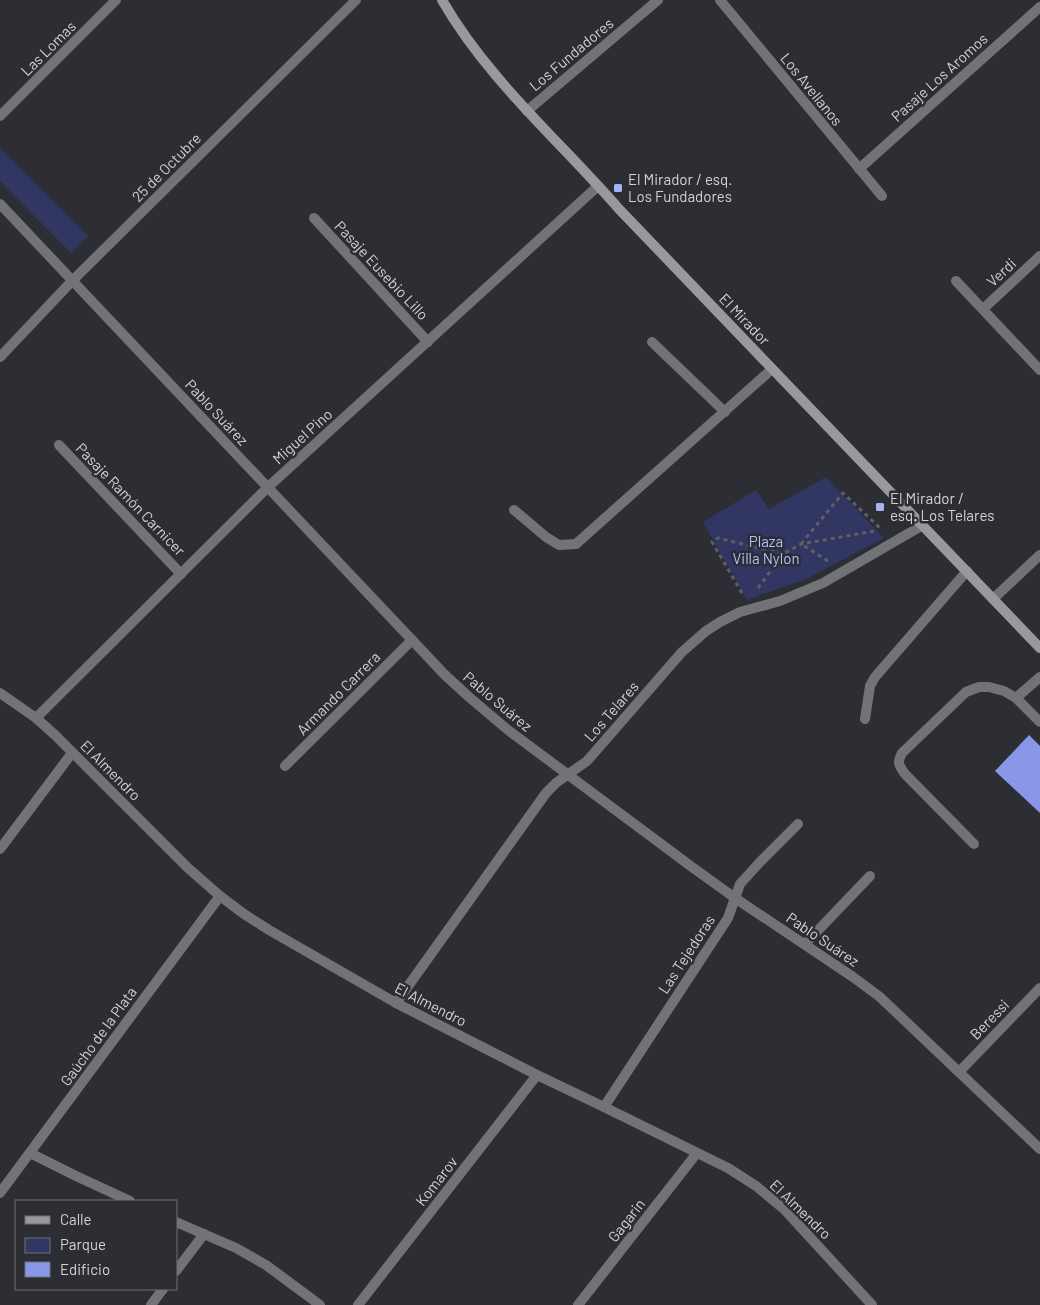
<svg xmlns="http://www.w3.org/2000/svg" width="1040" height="1305" font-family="Barlow,sans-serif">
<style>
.green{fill:#313663}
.building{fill:#8a97e8}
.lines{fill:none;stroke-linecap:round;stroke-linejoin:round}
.path{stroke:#5e5f65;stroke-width:3;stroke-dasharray:4 4;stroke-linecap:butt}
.service{stroke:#727376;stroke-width:10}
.minor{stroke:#727376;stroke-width:10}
.tertiary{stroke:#727376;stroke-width:10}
.secondary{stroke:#98999f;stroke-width:10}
.poi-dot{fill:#a4b1fc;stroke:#2d2e34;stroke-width:2}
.labels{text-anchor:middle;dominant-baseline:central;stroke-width:5;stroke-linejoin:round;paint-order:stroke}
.street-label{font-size:15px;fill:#d1d2d6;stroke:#2d2e34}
.poi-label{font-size:15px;fill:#d1d2d6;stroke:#2d2e34;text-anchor:start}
.park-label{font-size:15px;fill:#b2befd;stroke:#2d2e34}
</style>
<rect width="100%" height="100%" fill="#2d2e34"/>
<g class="green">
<path d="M0,148L88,236L71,253L0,181Z"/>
<path d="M826,477L884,538L806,579L747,600L703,522L756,490L769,509Z"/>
</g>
<path class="building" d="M1029,735L1040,746V813L995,771Z"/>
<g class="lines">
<g class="path">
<path d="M828,561L801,544L843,493L882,530"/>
<path d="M758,588L783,554"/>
<path d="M742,593L712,542L718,538L783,554L801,544L875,531"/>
</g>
<g class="service">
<path d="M652,342L725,412"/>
<path d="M514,510L546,537L559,545L576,544L772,369"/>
<path d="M1016,698L1040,677"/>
<path d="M865,719L870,686L875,677L967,571"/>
<path d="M974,844L905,774C898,764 897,763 902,753L966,692L979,687H989L1004,691L1016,698L1040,722"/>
</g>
<g class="minor">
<path d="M720,0L882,196"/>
<path d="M527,111L658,0"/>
<path d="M0,116L116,0"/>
<path d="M859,169L1040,7"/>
<path d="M0,204L412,640L444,674L469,697L508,730L692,867L735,898L853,977L880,997L1040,1149"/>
<path d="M314,218L428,342"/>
<path d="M956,281L1040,370"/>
<path d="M983,309L1040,256"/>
<path d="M0,357L72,281L356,0"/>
<path d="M59,445L181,574"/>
<path d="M993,599L1040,555"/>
<path d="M36,718L267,488L598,186"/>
<path d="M285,766L412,640"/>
<path d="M0,849L72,753"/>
<path d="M805,944L870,876"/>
<path d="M396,1003L546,793L556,783L587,761L682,652L706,631L720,622L740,612L780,601L823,583L923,525"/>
<path d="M959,1072L1040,988"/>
<path d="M604,1107L728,918L740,884L760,862L798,824"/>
<path d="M30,1153L76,1176L130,1201"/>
<path d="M0,1193L220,896"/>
<path d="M176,1222L236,1248L266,1265L320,1305"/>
<path d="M176,1271L204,1234"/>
<path d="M151,1305L163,1289"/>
<path d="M358,1305L537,1075"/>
<path d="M578,1305L697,1153"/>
</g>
<path class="tertiary" d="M0,693L36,718L55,735L188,868L220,896L244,914L269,930L396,1003L537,1075L604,1107L728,1168L756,1186L785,1210L872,1305"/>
<path class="secondary" d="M442,0C488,80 559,140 619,209L1040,648"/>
</g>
<g class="poi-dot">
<rect x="613" y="183" width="10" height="10" rx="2.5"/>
<rect x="875" y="502" width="10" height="10" rx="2.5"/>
</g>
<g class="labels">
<g class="street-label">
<text transform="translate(48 48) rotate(-45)">Las Lomas</text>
<text transform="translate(571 54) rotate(-40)">Los Fundadores</text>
<text transform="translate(939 77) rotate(-42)">Pasaje Los Aromos</text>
<text transform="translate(812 89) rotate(51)">Los Avellanos</text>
<text transform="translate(166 167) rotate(-45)">25 de Octubre</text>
<text transform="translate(382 270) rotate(47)">Pasaje Eusebio Lillo</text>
<text transform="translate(1001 272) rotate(-43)">Verdi</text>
<text transform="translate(745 319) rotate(46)">El Mirador</text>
<text transform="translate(217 412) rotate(47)">Pablo Suárez</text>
<text transform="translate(302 436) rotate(-42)">Miguel Pino</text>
<text transform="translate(131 499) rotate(46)">Pasaje Ramón Carnicer</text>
<text transform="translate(338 693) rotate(-45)">Armando Carrera</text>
<text transform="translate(498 701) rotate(40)">Pablo Suárez</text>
<text transform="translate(611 711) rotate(-49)">Los Telares</text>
<text transform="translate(111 770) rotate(45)">El Almendro</text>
<text transform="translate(823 939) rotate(34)">Pablo Suárez</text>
<text transform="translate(686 954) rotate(-57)">Las Tejedoras</text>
<text transform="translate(431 1004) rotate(27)">El Almendro</text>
<text transform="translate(989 1019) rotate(-46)">Beressi</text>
<text transform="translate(98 1036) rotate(-54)">Gaúcho de la Plata</text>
<text transform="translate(436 1181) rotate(-52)">Komarov</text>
<text transform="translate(801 1209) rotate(44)">El Almendro</text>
<text transform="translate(626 1220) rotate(-52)">Gagarin</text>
</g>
<g class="poi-label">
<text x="628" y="179">El Mirador / esq.<tspan x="628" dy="17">Los Fundadores</tspan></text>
<text x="890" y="498">El Mirador /<tspan x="890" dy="17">esq. Los Telares</tspan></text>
</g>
<g class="park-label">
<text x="766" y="541">Plaza<tspan x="766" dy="17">Villa Nylon</tspan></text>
</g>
</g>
<rect x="15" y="1200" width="162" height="90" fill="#2d2e34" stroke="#6f7075"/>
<rect x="25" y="1216" width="25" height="8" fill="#98999f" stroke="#6f7075"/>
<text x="60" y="1225" font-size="15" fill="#d1d2d6">Calle</text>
<rect x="25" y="1238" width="25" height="15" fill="#313663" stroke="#6f7075"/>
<text x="60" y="1250" font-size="15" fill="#d1d2d6">Parque</text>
<rect x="25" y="1262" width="25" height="15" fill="#8a97e8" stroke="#6f7075"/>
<text x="60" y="1275" font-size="15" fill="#d1d2d6">Edificio</text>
</svg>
